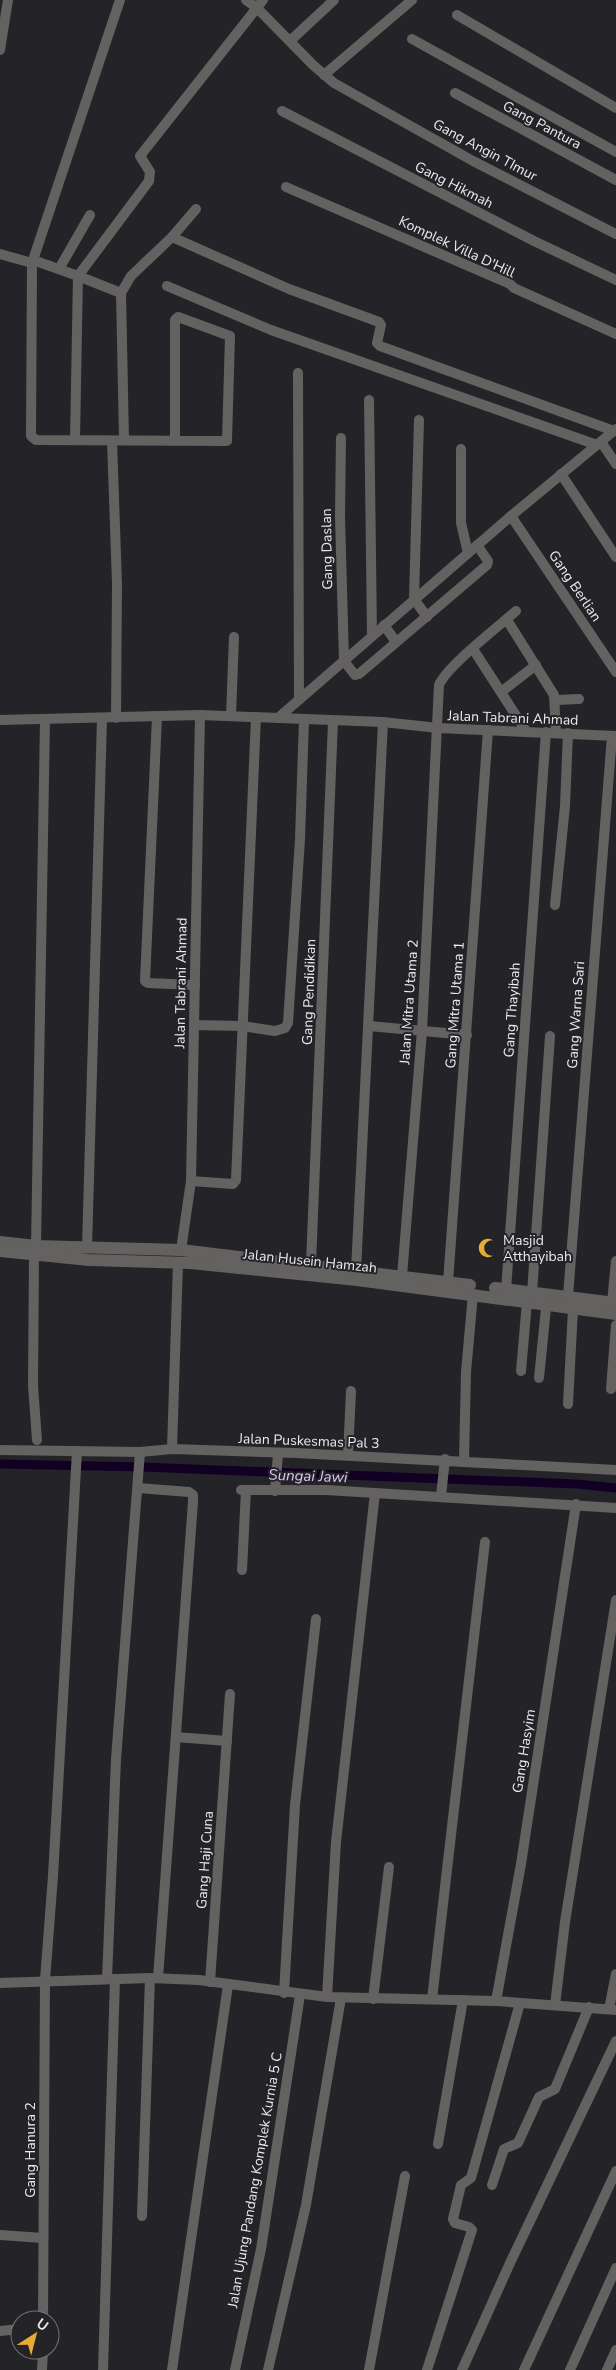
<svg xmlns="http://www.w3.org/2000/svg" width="616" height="2370" font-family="'Nunito Sans',sans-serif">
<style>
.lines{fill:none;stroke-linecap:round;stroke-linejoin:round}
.canal{stroke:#110024;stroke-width:9}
.minor{stroke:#646260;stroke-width:10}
.tertiary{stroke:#646260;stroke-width:12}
.labels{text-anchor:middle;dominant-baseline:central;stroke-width:4;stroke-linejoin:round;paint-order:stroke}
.street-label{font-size:14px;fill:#ebeaed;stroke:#242327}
.poi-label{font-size:14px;fill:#ebeaed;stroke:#242327;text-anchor:start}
.water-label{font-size:15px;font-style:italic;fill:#dcc8fd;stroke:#242327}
</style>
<rect width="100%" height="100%" fill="#242327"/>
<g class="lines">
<path class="canal" d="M0,1464L142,1467L577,1484L616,1488"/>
<g class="minor">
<path d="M120,0L32,263L31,436L36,440L227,441L230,336L178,317L175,320V440"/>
<path d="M246,0L257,8L313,65L334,83L473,161L616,234"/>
<path d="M457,15L616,108"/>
<path d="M412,39L616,152"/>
<path d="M290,41L334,0"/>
<path d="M0,50L8,0"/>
<path d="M324,75L412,0"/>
<path d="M455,93L616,180"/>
<path d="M282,111L534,241L616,280"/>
<path d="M286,187L510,284L514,288L616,334"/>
<path d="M172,237L289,289L379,322L381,325L377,343L380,346L614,431"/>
<path d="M0,254L32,263"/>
<path d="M33,260L78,276L149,181L150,172L140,156L263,0"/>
<path d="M59,269L90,215"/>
<path d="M167,286L271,330L597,445"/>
<path d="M298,373L299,700"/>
<path d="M369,400L372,636"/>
<path d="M419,420L414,599L427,617"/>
<path d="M341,438L340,516L344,661L355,675L359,674L487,565L488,561L477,545"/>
<path d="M75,440L78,276L121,293"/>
<path d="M124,440L121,293L131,276L172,237L196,209"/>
<path d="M112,441L117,584L116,718"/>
<path d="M601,442L616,464"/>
<path d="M461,449V523L468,553"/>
<path d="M561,474L616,557"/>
<path d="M511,516L616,672"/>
<path d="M507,620L554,695L556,732"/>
<path d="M384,625L396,642"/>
<path d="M473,649L526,731"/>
<path d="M501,692L536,665"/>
<path d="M556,700L579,699"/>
<path d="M231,716L234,637"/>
<path d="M157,717L145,981L148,983L195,985"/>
<path d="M278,718L511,516L616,429"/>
<path d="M0,720L200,715L383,722L438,728L616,736"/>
<path d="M555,905L565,806L568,733"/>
<path d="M194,1025L242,1026L275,1031L285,1028L288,1023L300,839L304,720"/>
<path d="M369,1026L467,1035"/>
<path d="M191,1181L233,1184L236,1180L256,717"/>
<path d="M36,1246L45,720"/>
<path d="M87,1248L102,719"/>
<path d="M181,1250L191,1181L200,715"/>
<path d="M34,1255L33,1386L37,1440"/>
<path d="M311,1264L333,721"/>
<path d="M356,1271L383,722"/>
<path d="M402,1276L422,1031L439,685C446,667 499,626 516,611"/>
<path d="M448,1282L488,730"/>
<path d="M506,1290L546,732"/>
<path d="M532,1293L550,1036"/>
<path d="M568,1296L612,736"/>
<path d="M612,1303L616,1261"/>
<path d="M521,1371L527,1302"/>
<path d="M539,1378L547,1298"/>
<path d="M611,1389L616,1325"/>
<path d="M568,1404L573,1309"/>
<path d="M172,1449L178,1263"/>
<path d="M0,1450L140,1452L172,1449L296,1453L616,1470"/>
<path d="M348,1455L351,1391"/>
<path d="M464,1460L466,1372L473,1294"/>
<path d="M138,1488L189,1492L193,1495V1502L158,1978"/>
<path d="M241,1490H326L375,1493"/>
<path d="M275,1491L278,1454"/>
<path d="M441,1496L445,1459"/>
<path d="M242,1570L246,1490"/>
<path d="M176,1737L227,1741"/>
<path d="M107,1979L116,1759L140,1452"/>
<path d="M210,1982L230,1694"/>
<path d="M0,1983L150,1978L199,1980L327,1997L496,2001L616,2010"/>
<path d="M284,1993L295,1805L316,1619"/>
<path d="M327,1997L336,1842L375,1493L616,1508"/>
<path d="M373,1999L389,1867"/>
<path d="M432,1999L485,1542"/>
<path d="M496,2001L521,1864L576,1504"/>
<path d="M555,2005L565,1922L616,1600"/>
<path d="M609,2009L616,1974"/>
<path d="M438,2144L463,2000"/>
<path d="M492,2185L504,2149L518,2143L539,2097L555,2089L589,2007"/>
<path d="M142,2216L150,1978"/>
<path d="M0,2235L43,2238"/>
<path d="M43,2320L45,1980L53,1876L77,1451"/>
<path d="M0,2331L20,2329"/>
<path d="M42,2370L43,2350"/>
<path d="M103,2370L115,1979"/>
<path d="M172,2370L228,1985"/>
<path d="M235,2370L261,2249L300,1995"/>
<path d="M268,2370L306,2205L341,1998"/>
<path d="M369,2370L405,2176"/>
<path d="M427,2370L472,2230L469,2227L455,2223L453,2219L461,2185L471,2178L520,2003"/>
<path d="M462,2370L510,2263L616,2041"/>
<path d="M524,2370L616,2171"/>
<path d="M570,2370L616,2268"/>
<path d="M607,2370L616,2350"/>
</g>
<g class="tertiary">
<path d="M0,1242L36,1246L181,1250L470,1285"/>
<path d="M0,1251L89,1260L190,1263L357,1280L616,1314"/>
<path d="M495,1288L616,1303"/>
</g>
</g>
<defs>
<symbol id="mosque-bare" viewBox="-9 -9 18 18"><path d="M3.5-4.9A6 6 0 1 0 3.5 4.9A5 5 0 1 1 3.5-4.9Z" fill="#e6ad36" stroke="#242327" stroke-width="2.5" paint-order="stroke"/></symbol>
</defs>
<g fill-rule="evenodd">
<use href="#mosque-bare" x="474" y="1234" width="28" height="28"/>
</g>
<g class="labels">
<g class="street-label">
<text transform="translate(542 125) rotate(28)">Gang Pantura</text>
<text transform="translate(485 150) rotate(28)">Gang Angin TImur</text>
<text transform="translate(454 185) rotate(27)">Gang Hikmah</text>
<text transform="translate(457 247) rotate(25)">Komplek Villa D'Hill</text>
<text transform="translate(327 549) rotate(-91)">Gang Daslan</text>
<text transform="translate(575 586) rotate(56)">Gang Berlian</text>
<text transform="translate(513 718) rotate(2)">Jalan Tabrani Ahmad</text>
<text transform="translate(181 983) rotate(-89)">Jalan Tabrani Ahmad</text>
<text transform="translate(309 992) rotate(-88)">Gang Pendidikan</text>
<text transform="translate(409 1002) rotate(-86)">Jalan Mitra Utama 2</text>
<text transform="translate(455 1005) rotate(-86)">Gang Mitra Utama 1</text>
<text transform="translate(512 1010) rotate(-86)">Gang Thayibah</text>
<text transform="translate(576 1015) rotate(-86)">Gang Warna Sari</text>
<text transform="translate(310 1261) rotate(6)">Jalan Husein Hamzah</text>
<text transform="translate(309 1441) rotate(2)">Jalan Puskesmas Pal 3</text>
<text transform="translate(524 1751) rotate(-81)">Gang Hasyim</text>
<text transform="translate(205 1860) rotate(-86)">Gang Haji Cuna</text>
<text transform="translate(30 2150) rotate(-90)">Gang Hanura 2</text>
<text transform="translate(255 2180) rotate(-80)">Jalan Ujung Pandang Komplek Kurnia 5 C</text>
</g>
<g class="poi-label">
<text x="503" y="1240">Masjid<tspan x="503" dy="16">Atthayibah</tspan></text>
</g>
<g class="water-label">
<text transform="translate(308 1476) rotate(2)">Sungai Jawi</text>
</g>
</g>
<g transform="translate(35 2335) rotate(36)"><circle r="24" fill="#242327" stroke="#747376"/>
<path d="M0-4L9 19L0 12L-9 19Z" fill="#e6ad36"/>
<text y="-8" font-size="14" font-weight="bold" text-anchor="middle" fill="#ebeaed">U</text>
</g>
</svg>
